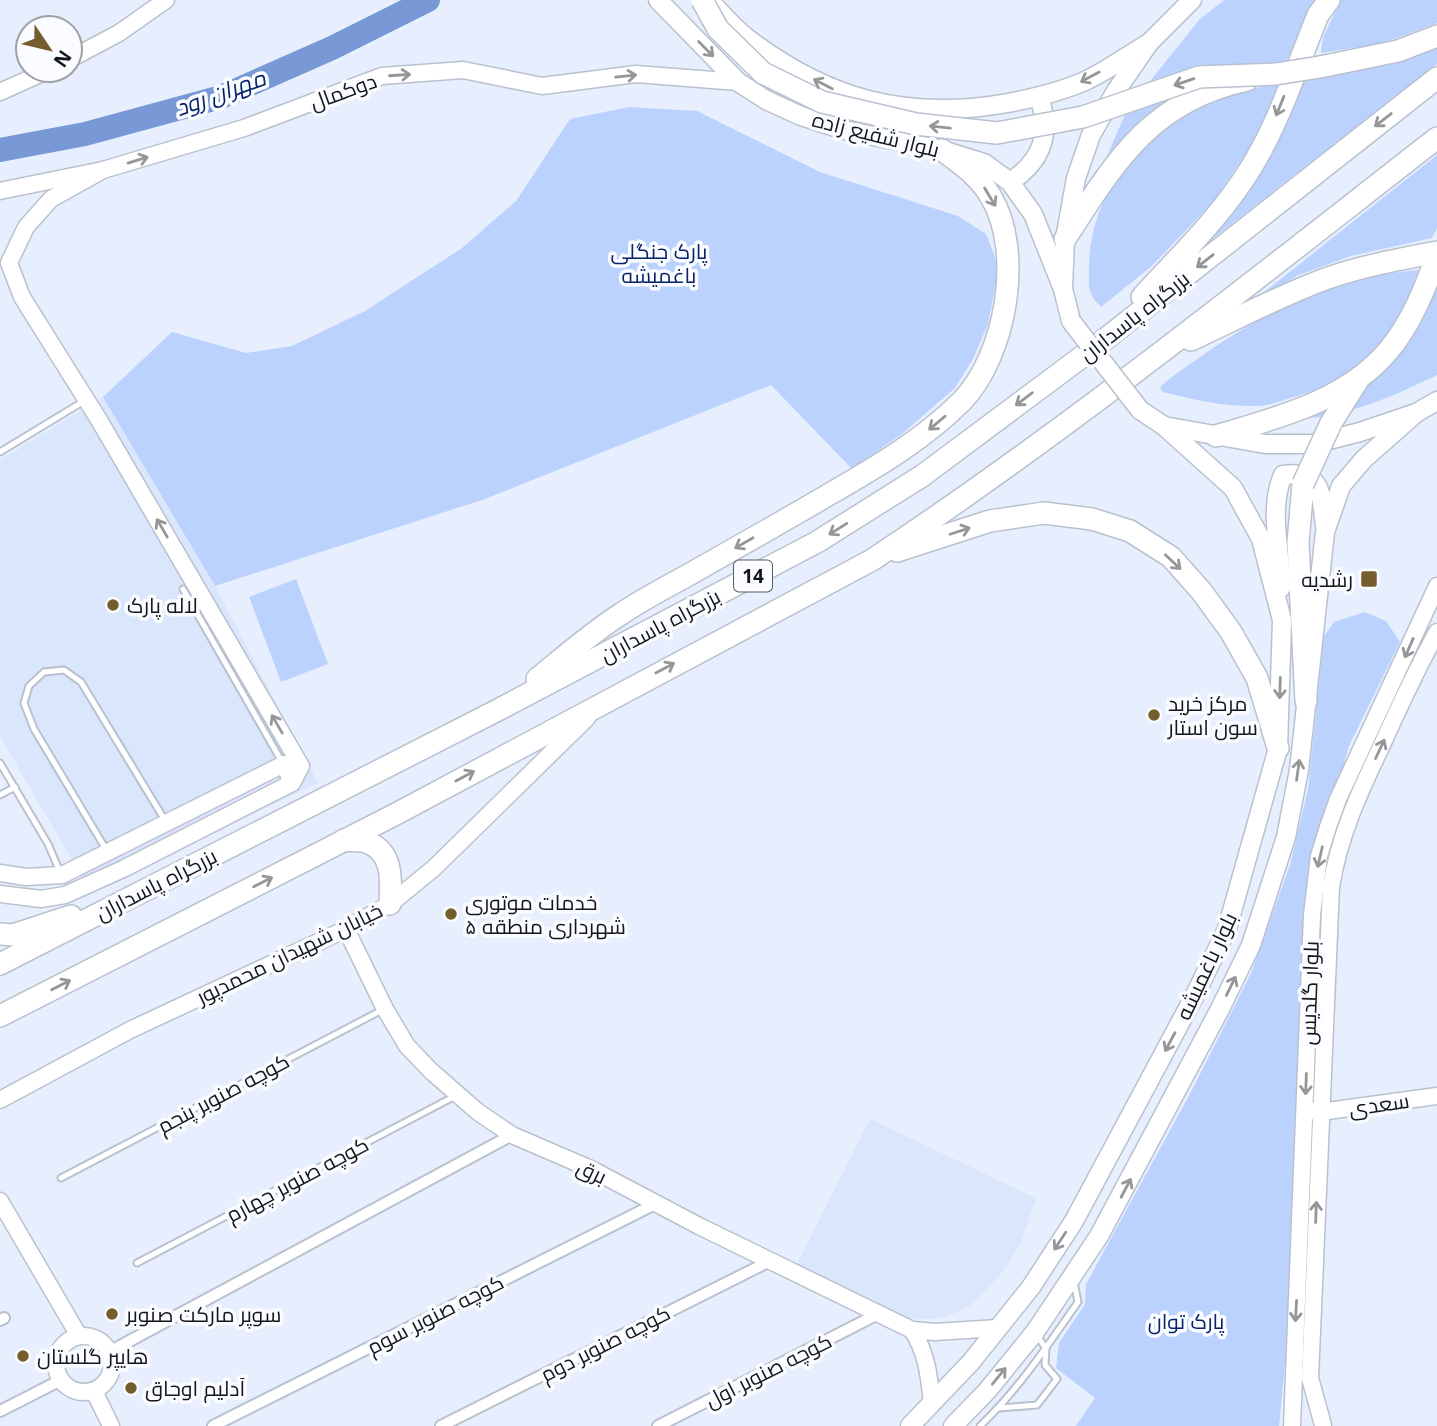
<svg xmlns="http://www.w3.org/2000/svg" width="1437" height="1426" font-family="'Noto Sans',Cairo,sans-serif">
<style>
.built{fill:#dae6fc}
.green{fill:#bbd2fe}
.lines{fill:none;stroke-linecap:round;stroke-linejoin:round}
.river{stroke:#7998d6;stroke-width:24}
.lane-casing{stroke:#b9c1cf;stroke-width:9}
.street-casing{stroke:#b9c1cf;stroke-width:14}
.secondary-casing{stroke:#b9c1cf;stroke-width:19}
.primary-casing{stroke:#b9c1cf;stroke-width:21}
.highway-casing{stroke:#b9c1cf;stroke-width:24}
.lane{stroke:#fff;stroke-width:5}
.street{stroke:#fff;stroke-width:10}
.secondary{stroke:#fff;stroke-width:16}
.primary{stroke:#fff;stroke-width:18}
.highway{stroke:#fff;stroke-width:21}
.primary-bridge-casing{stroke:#b9c1cf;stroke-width:21;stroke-linecap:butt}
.highway-bridge-casing{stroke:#b9c1cf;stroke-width:24;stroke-linecap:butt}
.primary-bridge{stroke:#fff;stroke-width:18}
.highway-bridge{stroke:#fff;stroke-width:21}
.oneway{stroke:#959698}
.poi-dot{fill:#755e2e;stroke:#fafcff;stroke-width:2.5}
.labels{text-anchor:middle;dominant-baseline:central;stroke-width:7;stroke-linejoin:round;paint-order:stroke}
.shield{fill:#fafcff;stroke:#585b5f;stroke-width:2}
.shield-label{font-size:19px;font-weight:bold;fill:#13161b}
.street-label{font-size:21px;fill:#13161b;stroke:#fafcff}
.park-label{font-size:21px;fill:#06236a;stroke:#fafcff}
.poi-label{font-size:21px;fill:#13161b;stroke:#fafcff;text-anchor:start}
.water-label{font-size:23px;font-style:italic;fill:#08256c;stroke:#fafcff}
</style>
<rect width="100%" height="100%" fill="#e7effe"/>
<g class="built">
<path d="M103,397L215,586L318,783L92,889L69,855L0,736V460Z"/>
<path d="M870,1119L1036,1198L1020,1245L1005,1269L974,1303L963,1310L941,1318L910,1319L897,1315L796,1266Z"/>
</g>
<g class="green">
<path d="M1224,0H1316L1285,64L1221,77L1095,183L1127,110L1199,20Z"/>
<path d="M1341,0H1437V23L1383,43L1321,53L1323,37Z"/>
<path d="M1437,43V64L1189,257L1297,84L1395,59Z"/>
<path d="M1281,83L1258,135L1214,201L1152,266L1101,307C1098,303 1093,299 1091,294C1088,288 1089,279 1089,273C1087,213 1123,150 1174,118C1206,97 1244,90 1281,83Z"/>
<path d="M629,107L697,111L820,172L958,216L986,234L999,268L988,324L973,359L955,388L903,433L852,469L771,385L485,499L215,586L103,397L172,332L246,353L292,346L365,311L462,248L516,201L570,119Z"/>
<path d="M1437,155V228L1432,238L1351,256L1299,275L1253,301Z"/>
<path d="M1419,270C1395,335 1363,379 1294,397C1283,400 1269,406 1258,406C1225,407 1194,400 1163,392L1160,387C1173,375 1189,365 1203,355C1268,309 1339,276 1419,270Z"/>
<path d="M1437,281V375C1394,396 1349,416 1301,419L1324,408Z"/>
<path d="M296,579L328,664L281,682L249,597Z"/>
<path d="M1365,612L1386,621L1400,642L1349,746L1310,878L1292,1290L1279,1426H1076L1095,1398L1056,1368L1059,1343L1085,1304L1086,1284L1191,1092L1251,973L1290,865L1308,789L1324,636L1334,622Z"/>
</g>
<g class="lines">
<path class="river" d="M0,150L85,134L221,97L332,48L428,0"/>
<defs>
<g id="lane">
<path d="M0,452L84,401"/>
<path d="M183,589L282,762"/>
<path d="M0,763L48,844L60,872"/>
<path d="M0,795L15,787"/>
<path d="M107,851L34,729L24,703L29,686L44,672L64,670L81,682L166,822"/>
<path d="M61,1178L384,1009"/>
<path d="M137,1263L457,1095"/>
<path d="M999,1408L1037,1405L1057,1379L1045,1365L1046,1348L1036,1335"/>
<path d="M980,1426C1018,1390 1048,1345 1078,1302L1074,1282"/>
</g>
<g id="street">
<path d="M0,1320L4,1318"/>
<path d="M109,1352L512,1135"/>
<path d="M0,1411L61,1380"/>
<path d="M213,1426L657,1203"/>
<path d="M441,1426L770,1261"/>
<path d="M658,1426L878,1314"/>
</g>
<g id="secondary">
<path d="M70,59L119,33L166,0"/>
<path d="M0,92L49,70"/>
<path d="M0,191L103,170L244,128L382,76L463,70L542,86L636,74L738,82"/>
<path d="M0,873L26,877L62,875L284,764L292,783"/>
<path d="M0,894L41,899L65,895L123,869L292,783L301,766L99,420L22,297L9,263L26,227L51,199L103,170"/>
<path d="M346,929L385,1009L407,1046L431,1071L478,1112L512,1135L591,1169L699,1226L912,1330L935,1332L998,1328"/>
<path d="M0,1100L130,1030L346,929L390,904L434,868L587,718"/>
<path d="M1311,1111L1320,1112L1437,1096"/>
<path d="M0,1201L79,1336"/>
<path d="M912,1330C927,1353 929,1376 932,1403"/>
<circle cx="84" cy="1364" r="28"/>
<path d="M94,1391L111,1426"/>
<path d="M1323,1425L1310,1378L1331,887C1339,836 1360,791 1382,745C1399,707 1417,669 1437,632"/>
<path d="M1292,1426L1312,915L1319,856L1328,827L1338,799L1437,586"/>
</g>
<g id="primary">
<path d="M658,0L738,82L766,100L801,116L844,130L942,150L984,163L1010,182L1033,214L1063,289"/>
<path d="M709,0C721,13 733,27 747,38C828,100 907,121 1008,103C1034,98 1060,92 1085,81C1107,71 1128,55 1149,43"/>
<path d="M1010,182C1042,161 1052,134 1039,97"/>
<path d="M1071,321L1063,289L1065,239L1076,178L1091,135L1116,91L1149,43L1192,0"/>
<path d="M1140,410L1164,426L1265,444H1313L1360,432L1416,413L1437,401"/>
<path d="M1281,588C1281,552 1268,509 1283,475C1323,469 1321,495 1325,526"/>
<path d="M910,1426L971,1362L1031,1287L1074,1221L1195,995L1227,929L1278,748L1282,620L1261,539L1233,488L1164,426"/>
<path d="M953,1426L987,1391L1035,1332L1099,1236L1220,1009L1251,945L1286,837L1299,770L1325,532L1341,486L1364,459L1416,413"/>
</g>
<g id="highway">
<path d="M1320,67L1398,51L1437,36"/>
<path d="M1065,239C1115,162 1150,101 1247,80"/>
<path d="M1142,297C1176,260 1213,224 1241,183C1276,133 1295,71 1318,15L1329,0"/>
<path d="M1191,340C1236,319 1281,295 1328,278C1363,266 1400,259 1437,252"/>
<path d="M1331,423L1358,380"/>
<path d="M1216,436C1276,418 1346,401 1388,351C1411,324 1425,289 1437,255"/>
<path d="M1303,484L1298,543L1306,701"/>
<path d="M897,551L990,521L1044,513L1092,519L1130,531L1171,557L1202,592L1231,632L1257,678L1278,748"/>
<path d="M537,679C564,657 591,633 621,614C643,599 667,587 690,574C736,548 782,522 828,495C875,468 923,440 962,401C1006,355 1024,252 991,197C979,176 961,164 942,150"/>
<path d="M344,840C351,841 360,840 366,842C394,851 391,881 390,904"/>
<path d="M0,934L13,935L71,916"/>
<path d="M0,964L494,712L817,542L922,476L1099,344L1437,78"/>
<path d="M0,1016L396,814L872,560C1068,430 1252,282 1437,138"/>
</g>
</defs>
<use href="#lane" class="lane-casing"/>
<use href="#street" class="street-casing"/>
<use href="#secondary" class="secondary-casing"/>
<use href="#primary" class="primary-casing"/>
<use href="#highway" class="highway-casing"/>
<use href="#lane" class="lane"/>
<use href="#street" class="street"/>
<use href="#secondary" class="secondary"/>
<use href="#primary" class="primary"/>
<use href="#highway" class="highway"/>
<defs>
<path id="primary-bridge" d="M1071,321L1140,410"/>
<g id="highway-bridge">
<path d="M702,0L718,29L763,73L822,102L916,124L997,133L1083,117L1199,77L1276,74L1320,67"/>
<path d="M1303,484L1331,423"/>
</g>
</defs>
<use href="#primary-bridge" class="primary-bridge-casing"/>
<use href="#highway-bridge" class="highway-bridge-casing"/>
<use href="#primary-bridge" class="primary-bridge"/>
<use href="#highway-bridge" class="highway-bridge"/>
</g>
<defs><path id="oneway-shaft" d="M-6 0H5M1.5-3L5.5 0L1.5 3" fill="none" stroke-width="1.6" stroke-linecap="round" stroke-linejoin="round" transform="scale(1.75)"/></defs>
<g class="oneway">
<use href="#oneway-shaft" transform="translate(706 49) rotate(45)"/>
<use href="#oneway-shaft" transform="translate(400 75) rotate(-4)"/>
<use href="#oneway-shaft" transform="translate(626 76) rotate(-6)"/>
<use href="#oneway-shaft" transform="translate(1090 77) rotate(152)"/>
<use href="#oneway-shaft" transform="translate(1184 82) rotate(161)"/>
<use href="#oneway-shaft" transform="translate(823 84) rotate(-153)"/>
<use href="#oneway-shaft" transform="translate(1280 106) rotate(112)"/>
<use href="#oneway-shaft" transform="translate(1383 120) rotate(142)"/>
<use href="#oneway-shaft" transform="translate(940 127) rotate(-174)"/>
<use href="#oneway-shaft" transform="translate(138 160) rotate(-17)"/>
<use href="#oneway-shaft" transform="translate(990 197) rotate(59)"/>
<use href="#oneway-shaft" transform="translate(1205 261) rotate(142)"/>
<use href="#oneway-shaft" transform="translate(1024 399) rotate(143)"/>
<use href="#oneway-shaft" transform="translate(937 423) rotate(140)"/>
<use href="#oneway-shaft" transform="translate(162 528) rotate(-120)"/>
<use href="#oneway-shaft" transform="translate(838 529) rotate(148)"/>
<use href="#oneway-shaft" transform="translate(960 531) rotate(-18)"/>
<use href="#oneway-shaft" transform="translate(744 543) rotate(150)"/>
<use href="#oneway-shaft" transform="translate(1173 562) rotate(43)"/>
<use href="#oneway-shaft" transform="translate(1409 648) rotate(114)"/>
<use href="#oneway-shaft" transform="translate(665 668) rotate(-28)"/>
<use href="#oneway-shaft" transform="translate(1280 688) rotate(92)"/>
<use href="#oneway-shaft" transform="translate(277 724) rotate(-120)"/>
<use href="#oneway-shaft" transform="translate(1380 749) rotate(-65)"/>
<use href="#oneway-shaft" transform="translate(1298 770) rotate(-82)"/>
<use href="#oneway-shaft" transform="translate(465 776) rotate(-28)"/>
<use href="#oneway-shaft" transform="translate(1320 857) rotate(103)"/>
<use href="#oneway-shaft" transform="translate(263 882) rotate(-27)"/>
<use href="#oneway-shaft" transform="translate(61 985) rotate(-27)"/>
<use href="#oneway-shaft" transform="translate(1231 986) rotate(-64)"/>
<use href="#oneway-shaft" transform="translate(1170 1042) rotate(118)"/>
<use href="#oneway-shaft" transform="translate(1306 1084) rotate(92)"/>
<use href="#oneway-shaft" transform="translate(1126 1188) rotate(-62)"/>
<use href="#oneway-shaft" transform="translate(1316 1212) rotate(-88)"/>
<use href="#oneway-shaft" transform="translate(1060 1241) rotate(123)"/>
<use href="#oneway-shaft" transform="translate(1296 1311) rotate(93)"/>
<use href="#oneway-shaft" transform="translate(999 1376) rotate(-51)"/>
</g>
<g class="poi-dot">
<rect x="1360" y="570" width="18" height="18" rx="3.5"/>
<circle cx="113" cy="605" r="7"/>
<circle cx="1154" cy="715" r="7"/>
<circle cx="451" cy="914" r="7"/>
<circle cx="112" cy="1314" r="7"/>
<circle cx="23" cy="1356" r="7"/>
<circle cx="131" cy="1388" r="7"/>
</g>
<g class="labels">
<rect class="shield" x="734" y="560.5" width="38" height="31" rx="5"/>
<g class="shield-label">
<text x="753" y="576">14</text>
</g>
<g class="street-label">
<text transform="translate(343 91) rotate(-20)">دوکمال</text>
<text transform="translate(876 134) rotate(14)">بلوار شفیع زاده</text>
<text transform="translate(1134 316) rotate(-38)">بزرگراه پاسداران</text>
<text transform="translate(660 625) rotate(-28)">بزرگراه پاسداران</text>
<text transform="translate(156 884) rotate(-27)">بزرگراه پاسداران</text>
<text transform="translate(289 953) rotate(-26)">خیابان شهیدان محمدپور</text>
<text transform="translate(1206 966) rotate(-65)">بلوار باغمیشه</text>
<text transform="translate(1309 993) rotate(-88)">بلوار گلدیس</text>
<text transform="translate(223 1093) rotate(-28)">کوچه صنوبر پنجم</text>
<text transform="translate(1379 1104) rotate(-8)">سعدی</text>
<text transform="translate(592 1171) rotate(25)">برق</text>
<text transform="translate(297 1179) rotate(-28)">کوچه صنوبر چهارم</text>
<text transform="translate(435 1314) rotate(-27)">کوچه صنوبر سوم</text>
<text transform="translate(605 1343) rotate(-27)">کوچه صنوبر دوم</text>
<text transform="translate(768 1370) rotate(-27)">کوچه صنوبر اول</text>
</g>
<g class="park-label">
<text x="659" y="251">پارک جنگلی<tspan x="659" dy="24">باغمیشه</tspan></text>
<text x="1186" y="1321">پارک توان</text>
</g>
<g class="poi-label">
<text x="1353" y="579" text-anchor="end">رشدیه</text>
<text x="127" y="605">لاله پارک</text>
<text x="1168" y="703">مرکز خرید<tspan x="1168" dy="24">سون استار</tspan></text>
<text x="465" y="902">خدمات موتوری<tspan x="465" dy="24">شهرداری منطقه ۵</tspan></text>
<text x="126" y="1314">سوپر مارکت صنوبر</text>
<text x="37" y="1356">هایپر گلستان</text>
<text x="145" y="1388">آدلیم اوجاق</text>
</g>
<g class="water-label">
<text transform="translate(220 92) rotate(-20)">مهران رود</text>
</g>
</g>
<g transform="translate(49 49) rotate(125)"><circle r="33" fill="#fafcff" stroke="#9ea0a4" stroke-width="2"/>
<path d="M0-5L12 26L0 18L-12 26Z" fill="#755e2e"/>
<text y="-10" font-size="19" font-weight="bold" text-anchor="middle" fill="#13161b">N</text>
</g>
</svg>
